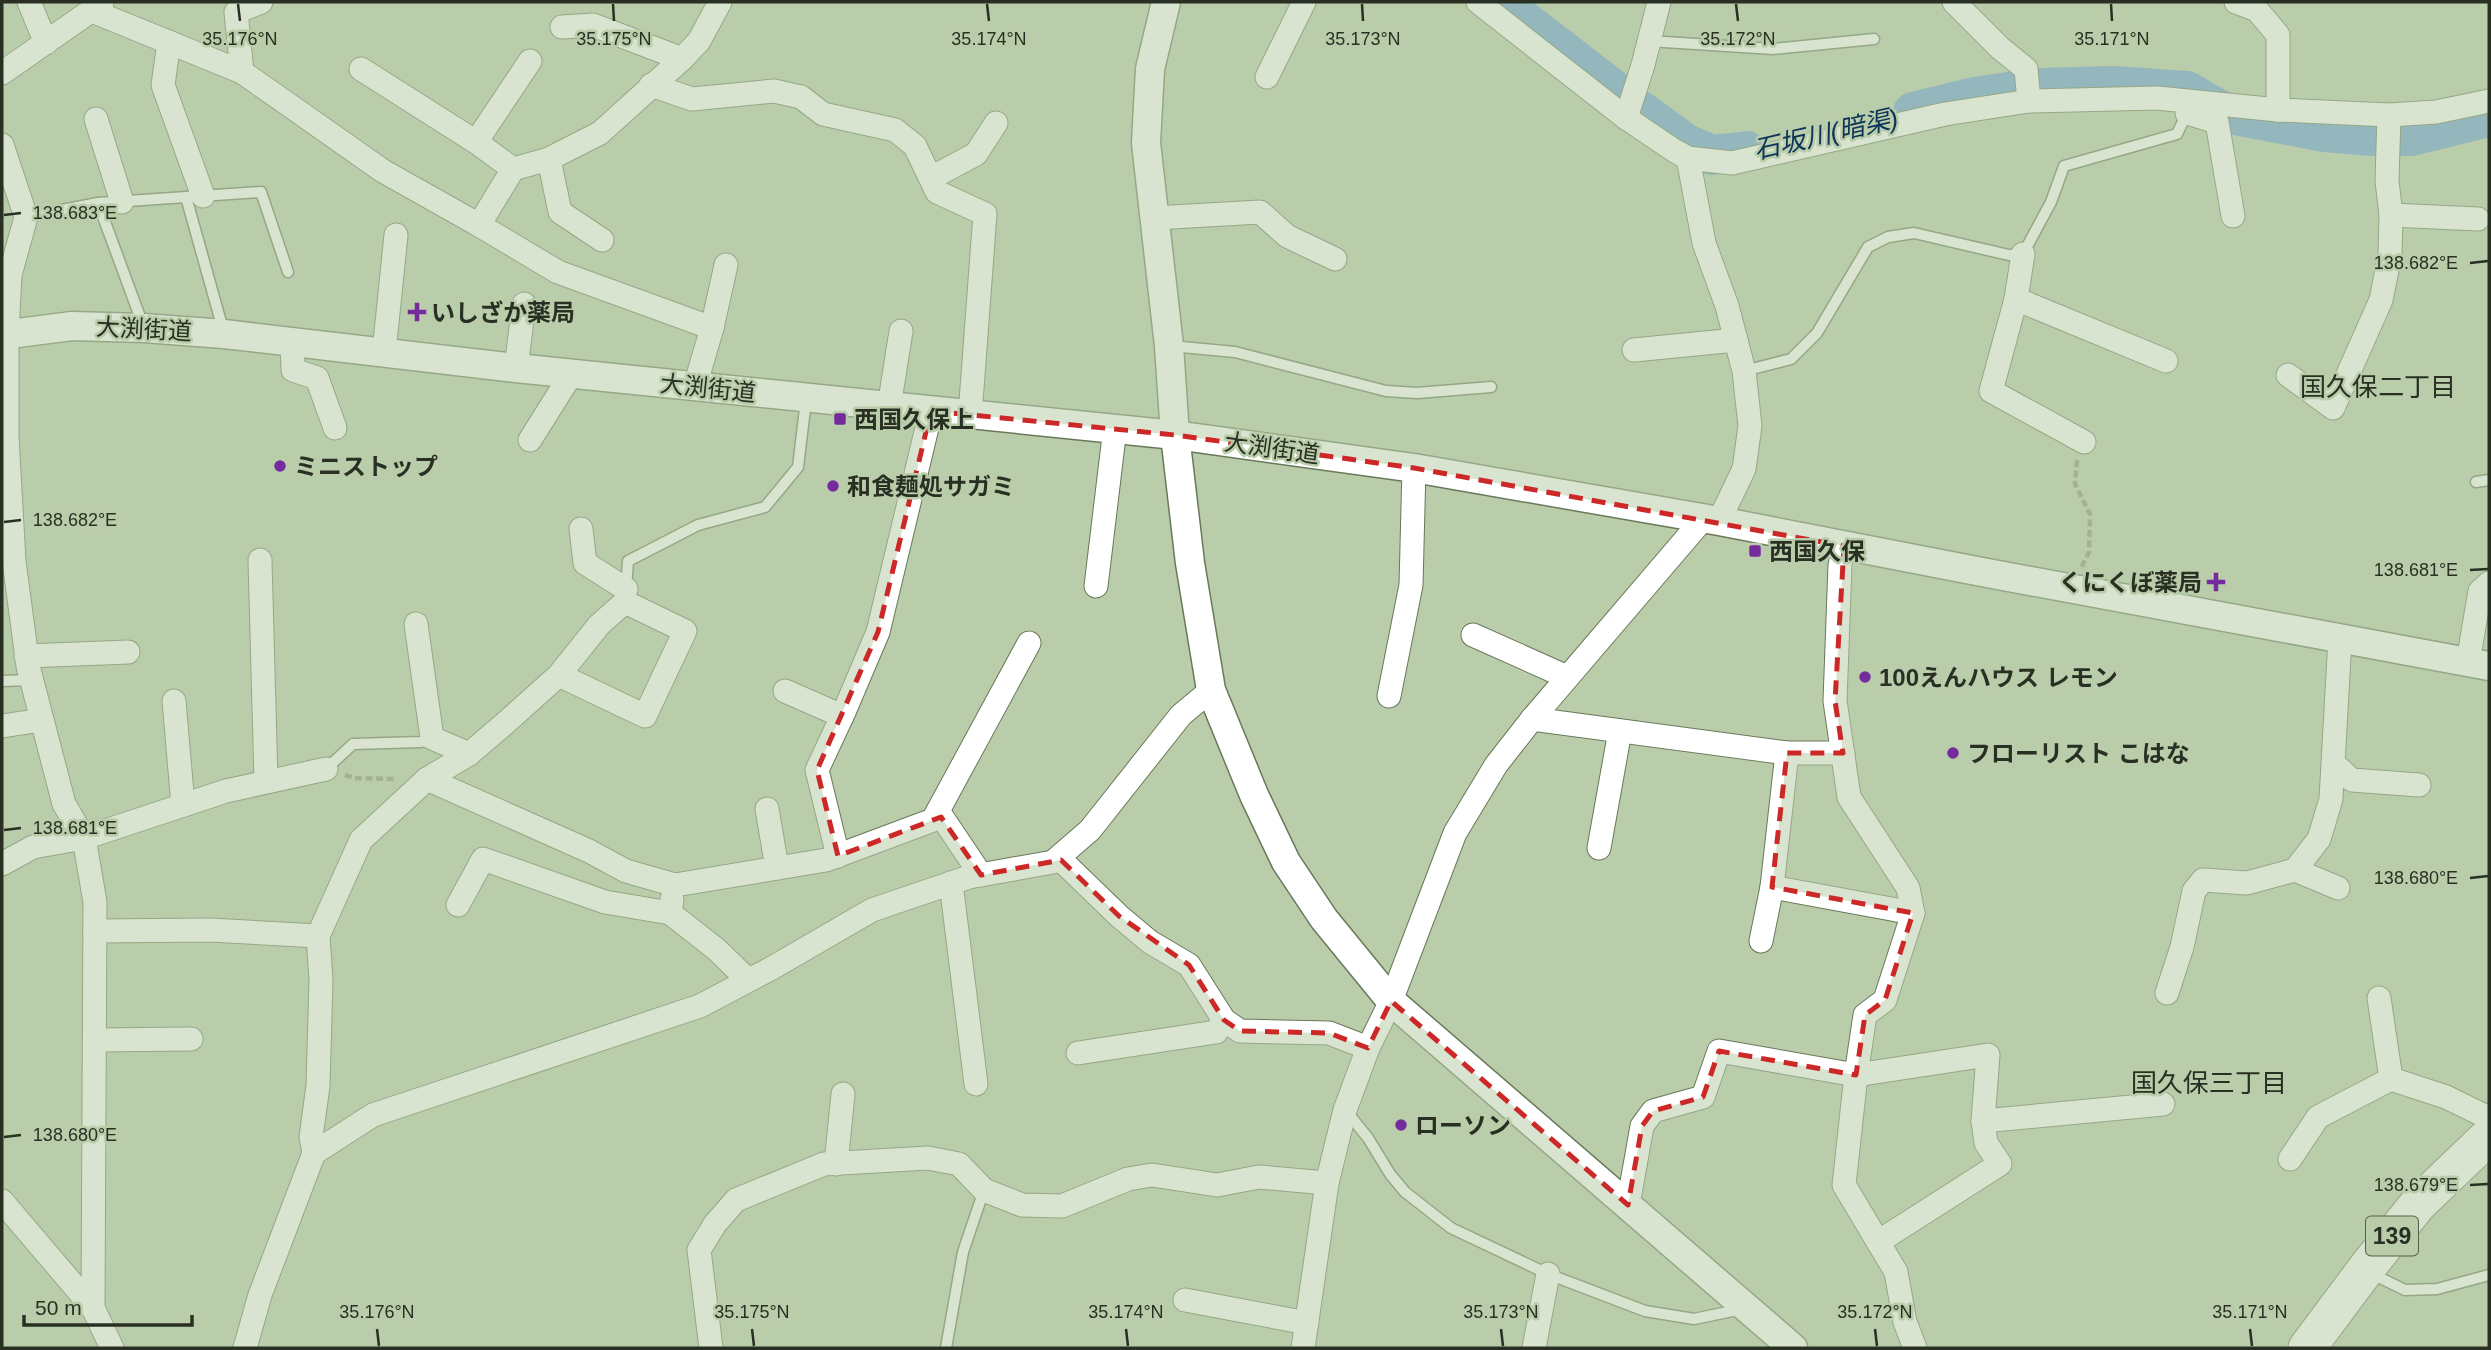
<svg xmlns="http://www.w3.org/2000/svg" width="2491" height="1350" font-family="Arial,'Noto Sans JP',sans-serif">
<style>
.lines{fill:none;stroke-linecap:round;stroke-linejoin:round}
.river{stroke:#659bd4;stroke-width:40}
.service-casing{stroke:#68795a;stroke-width:13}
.minor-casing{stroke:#68795a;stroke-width:25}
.tertiary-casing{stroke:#68795a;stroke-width:31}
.trunk-casing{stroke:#68795a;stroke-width:39}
.path{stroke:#849277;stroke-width:4.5;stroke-dasharray:7 3.5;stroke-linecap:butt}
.service{stroke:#fff;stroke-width:10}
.minor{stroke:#fff;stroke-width:23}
.tertiary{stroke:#fff;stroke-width:28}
.trunk{stroke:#fff;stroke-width:37}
.marked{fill:none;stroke:#cd2828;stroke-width:5;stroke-dasharray:14 9;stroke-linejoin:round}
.ticks{fill:none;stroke:#293023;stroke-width:2.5}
.poi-dot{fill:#752b9d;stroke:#bacdaa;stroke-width:2.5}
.labels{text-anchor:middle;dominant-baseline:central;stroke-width:5;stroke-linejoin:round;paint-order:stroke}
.shield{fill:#bacdaa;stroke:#545f4c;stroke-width:2}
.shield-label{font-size:23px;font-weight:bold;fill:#293023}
.poi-label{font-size:24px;font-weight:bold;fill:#293023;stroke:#bacdaa;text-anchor:start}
.street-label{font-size:24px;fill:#293023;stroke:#bacdaa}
.water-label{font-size:26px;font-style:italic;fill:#0c3459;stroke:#bacdaa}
.neighbourhood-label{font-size:26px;fill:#293023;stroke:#bacdaa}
.ticks-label{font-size:18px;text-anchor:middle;fill:#293023;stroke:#bacdaa;stroke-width:5;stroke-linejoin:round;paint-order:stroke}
</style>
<rect width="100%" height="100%" fill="#bacdaa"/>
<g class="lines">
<g class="river">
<path d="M1500,2L1627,100"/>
<path d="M2037,88L2114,86L2187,91L2225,113L2324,132L2371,136H2411L2489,117"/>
<path d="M1641,111L1686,144L1712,155L1747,151"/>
<path d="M1913,112L1975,97L2022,90"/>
</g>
<defs>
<g id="service">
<path d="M1649,41L1773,49L1874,39"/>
<path d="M186,197L224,333"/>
<path d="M26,217L98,203"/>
<path d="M143,325L98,203L261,192L288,272"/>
<path d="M1171,346L1235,352L1386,391L1417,393L1491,387"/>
<path d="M1744,371L1791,359L1817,333L1868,247L1888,237L1914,233L2009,255L2023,254L2051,202L2064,166L2177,134L2188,111"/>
<path d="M2476,482L2489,480"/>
<path d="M626,589L628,561L698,525L765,507L798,467L806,400"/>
<path d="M2,681L31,680"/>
<path d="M326,769L353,744L421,742L432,738"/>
<path d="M1347,1112L1368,1138L1390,1174L1405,1192L1451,1228L1548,1274L1645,1311L1694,1319L1742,1309"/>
<path d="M2370,1273L2405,1290L2437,1289L2489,1275"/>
<path d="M946,1348L963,1252L984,1190"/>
</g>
<g id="minor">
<path d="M29,2L46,43"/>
<path d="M1478,2L1626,118L1675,151L1688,158L1732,163L1945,114L2029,101L2157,98L2278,110L2389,115L2436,112L2489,101"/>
<path d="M1954,2L2000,48L2026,69L2029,101"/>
<path d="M2236,2L2257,10L2278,35V110"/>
<path d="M92,11L242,72L383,171L479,225L513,169L549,159L600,133L682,59L699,41L720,2"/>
<path d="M562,27L593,25L682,59"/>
<path d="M169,42L163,85L203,196"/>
<path d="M361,69L476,142L513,169"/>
<path d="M242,72L236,12L261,2"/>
<path d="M2,73L102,3"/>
<path d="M1267,77L1304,2"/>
<path d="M651,85L692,99L774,91L801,97L823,114L895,130L915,146L937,192L985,214L970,415"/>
<path d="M2187,113L2217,122L2233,216"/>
<path d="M2389,115L2387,181L2391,215L2478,219"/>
<path d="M1626,118L1643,65L1659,2"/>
<path d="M96,119L122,202"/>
<path d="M476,142L530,61"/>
<path d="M2,145L26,217L10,275L7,334V437L14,561L28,666L64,804L84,838L95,902L93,1308"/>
<path d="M1688,158L1704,243L1727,306L1744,371L1750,426L1744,469L1719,521"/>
<path d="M549,159L560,212L602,240"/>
<path d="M931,178L976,154L996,123"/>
<path d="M1154,218L1260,212L1287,236L1335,259"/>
<path d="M479,225L558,272L712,328L695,386"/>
<path d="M2023,254L2016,299L1991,391L2084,442"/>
<path d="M2016,299L2166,361"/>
<path d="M712,328L726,265"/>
<path d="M292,342L293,370L317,378L335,428"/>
<path d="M1634,350L1736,340"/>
<path d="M384,352L396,235"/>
<path d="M516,368L524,304"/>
<path d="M2288,375L2333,408L2381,300L2390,255L2391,215"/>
<path d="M889,407L901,331"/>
<path d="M530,440L572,373"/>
<path d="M581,529L585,563L626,589"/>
<path d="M1844,546L1840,565L1835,701L1849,797L1908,888L1913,913"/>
<path d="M260,560L266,781"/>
<path d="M1096,586L1115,428"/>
<path d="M416,624L432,738L469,754"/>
<path d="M1473,635L1567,677"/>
<path d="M26,656L128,652"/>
<path d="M2468,662L2480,591L2489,583"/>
<path d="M785,691L842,716"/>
<path d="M1389,696L1411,585L1414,468"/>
<path d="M174,701L183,805"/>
<path d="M1532,719L1787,753H1843"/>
<path d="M2,726L42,720"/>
<path d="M2334,764L2352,780L2419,785"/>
<path d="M427,779L589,851L626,871L675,885L826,860L933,820L1029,643"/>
<path d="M767,809L777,868"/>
<path d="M938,811L981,875"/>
<path d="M1599,848L1620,731"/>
<path d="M838,856L817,770L844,712L878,632L931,411"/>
<path d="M1059,858L1119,916L1150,942L1189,965L1224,1020L1240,1031L1329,1033L1368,1048"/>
<path d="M2,864L33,847L84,838L226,791L326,769"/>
<path d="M2295,870L2338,888"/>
<path d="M951,883L976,1084"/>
<path d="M1772,887L1913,913L1885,1000L1865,1015L1856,1075L1844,1185L1896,1272L1905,1322L1915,1348"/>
<path d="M672,899L670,913L716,949L748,980"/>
<path d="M458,905L483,859L605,902L670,913"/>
<path d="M95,931L210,930L318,936"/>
<path d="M1761,941L1772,887L1787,753"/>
<path d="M2167,993L2182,947L2194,891L2203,880L2247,883L2295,870L2319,839L2331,799L2340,639"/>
<path d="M95,1040L191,1039"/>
<path d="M1078,1053L1216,1032L1224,1020"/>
<path d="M2391,1079L2446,1097L2489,1118"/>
<path d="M1983,1121L2163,1104"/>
<path d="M314,1153L311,1137L318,1086L321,980L318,936L361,840L427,779L469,754L502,726L559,675L599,625L625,602L685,631L645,716L559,675"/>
<path d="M2290,1159L2318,1117L2391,1079L2379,998"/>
<path d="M836,1164L843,1094"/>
<path d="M2,1201L93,1308L112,1348"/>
<path d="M1628,1205L1642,1126L1653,1111L1703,1097L1719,1051L1856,1075L1988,1055L1983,1121L1986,1143L2000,1164L1878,1242"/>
<path d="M1185,1300L1307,1323"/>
<path d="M245,1348L260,1295L314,1153L373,1115L700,1006L772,968L872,910L969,877L1053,862L1090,830L1181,715L1211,690"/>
<path d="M711,1348L699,1250L715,1224L736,1200L824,1164L928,1158L959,1164L984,1190L1022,1205L1062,1206L1128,1179L1152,1175L1217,1185L1259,1177L1327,1183"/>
<path d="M1303,1348L1327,1183L1345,1110L1368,1048L1391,1001L1455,833L1496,765L1532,719L1703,519"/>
<path d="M1534,1348L1548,1274"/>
</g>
<g id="tertiary">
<path d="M1166,2L1150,69L1146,143L1169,346L1175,435L1190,563L1211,690L1254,795L1286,862L1324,919L1391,1001L1793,1348"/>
<path d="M2,335L72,326L144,328L224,334L516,368L1175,435L1414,468L1719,521L1982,572L2489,666"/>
</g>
<path id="trunk" d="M2307,1348L2369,1265L2418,1204L2489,1136"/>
</defs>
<use href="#service" class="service-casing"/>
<use href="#minor" class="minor-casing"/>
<use href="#tertiary" class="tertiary-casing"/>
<use href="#trunk" class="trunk-casing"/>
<g class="path">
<path d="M2077,460L2075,484L2090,514L2089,552L2081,568"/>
<path d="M345,775L355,778L395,779"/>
</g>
<use href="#service" class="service"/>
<use href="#minor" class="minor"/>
<use href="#tertiary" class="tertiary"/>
<use href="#trunk" class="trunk"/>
</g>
<path d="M0 0H2491V1350H0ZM931,411L1175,435L1414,468L1844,546L1835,701L1843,753H1787L1772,887L1913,913L1885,1000L1865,1015L1856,1075L1719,1051L1703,1097L1653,1111L1642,1126L1628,1205L1391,1001L1368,1048L1329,1033L1240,1031L1224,1020L1189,965L1119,916L1061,860L981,875L941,817L838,856L817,770L878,632Z" fill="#bacdaa" fill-opacity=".55" fill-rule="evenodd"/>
<path class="marked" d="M931,411L1175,435L1414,468L1844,546L1835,701L1843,753H1787L1772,887L1913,913L1885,1000L1865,1015L1856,1075L1719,1051L1703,1097L1653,1111L1642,1126L1628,1205L1391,1001L1368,1048L1329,1033L1240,1031L1224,1020L1189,965L1119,916L1061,860L981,875L941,817L838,856L817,770L878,632Z"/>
<path class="ticks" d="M238,4L240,21M613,4L614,21M987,4L989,21M1362,4L1363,21M1736,4L1738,21M2111,4L2112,21M4,215L21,213M2470,263L2488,261M4,522L21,520M2470,570L2488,569M4,830L21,828M2470,878L2488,876M4,1137L21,1135M2470,1185L2488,1184M377,1329L379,1346M752,1329L754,1346M1126,1329L1128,1346M1501,1329L1503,1346M1875,1329L1877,1346M2250,1329L2252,1346"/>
<g class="poi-dot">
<path d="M413.5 301.5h7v7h7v7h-7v7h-7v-7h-7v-7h7z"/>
<rect x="833" y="412" width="14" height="14" rx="3.5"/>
<circle cx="280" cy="466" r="7"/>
<circle cx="833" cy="486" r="7"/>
<rect x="1748" y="544" width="14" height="14" rx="3.5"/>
<path d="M2212.5 571.5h7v7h7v7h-7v7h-7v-7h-7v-7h7z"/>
<circle cx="1865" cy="677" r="7"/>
<circle cx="1953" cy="753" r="7"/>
<circle cx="1401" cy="1125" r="7"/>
</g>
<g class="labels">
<rect class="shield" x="2366" y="1216.5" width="52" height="39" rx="5"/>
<g class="shield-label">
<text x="2392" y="1236">139</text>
</g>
<g class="poi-label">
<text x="431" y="312">いしざか薬局</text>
<text x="854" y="419">西国久保上</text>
<text x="294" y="466">ミニストップ</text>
<text x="847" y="486">和食麺処サガミ</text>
<text x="1769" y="551">西国久保</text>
<text x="2202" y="582" text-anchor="end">くにくぼ薬局</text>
<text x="1879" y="677">100えんハウス レモン</text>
<text x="1967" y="753">フローリスト こはな</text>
<text x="1415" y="1125">ローソン</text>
</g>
<g class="street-label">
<text transform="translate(144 329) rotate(3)">大渕街道</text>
<text transform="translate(708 388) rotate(6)">大渕街道</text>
<text transform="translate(1272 448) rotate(8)">大渕街道</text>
</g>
<g class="water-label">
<text transform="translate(1826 134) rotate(-13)">石坂川(暗渠)</text>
</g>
<g class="neighbourhood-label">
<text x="2378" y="387">国久保二丁目</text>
<text x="2209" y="1083">国久保三丁目</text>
</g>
</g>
<g class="ticks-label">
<text x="240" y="45">35.176°N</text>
<text x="614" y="45">35.175°N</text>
<text x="989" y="45">35.174°N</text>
<text x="1363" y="45">35.173°N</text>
<text x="1738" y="45">35.172°N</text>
<text x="2112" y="45">35.171°N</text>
<text x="75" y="219">138.683°E</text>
<text x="2416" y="269">138.682°E</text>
<text x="75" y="526">138.682°E</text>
<text x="2416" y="576">138.681°E</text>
<text x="75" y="834">138.681°E</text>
<text x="2416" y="884">138.680°E</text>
<text x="75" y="1141">138.680°E</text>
<text x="2416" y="1191">138.679°E</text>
<text x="377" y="1318">35.176°N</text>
<text x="752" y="1318">35.175°N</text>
<text x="1126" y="1318">35.174°N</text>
<text x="1501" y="1318">35.173°N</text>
<text x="1875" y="1318">35.172°N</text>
<text x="2250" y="1318">35.171°N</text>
</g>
<rect width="2491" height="1350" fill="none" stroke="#293023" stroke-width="7"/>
<path d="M24 1315v10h168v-10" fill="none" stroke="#293023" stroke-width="3.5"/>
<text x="35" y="1315" font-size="21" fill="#293023" stroke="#bacdaa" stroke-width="5" paint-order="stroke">50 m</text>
</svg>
